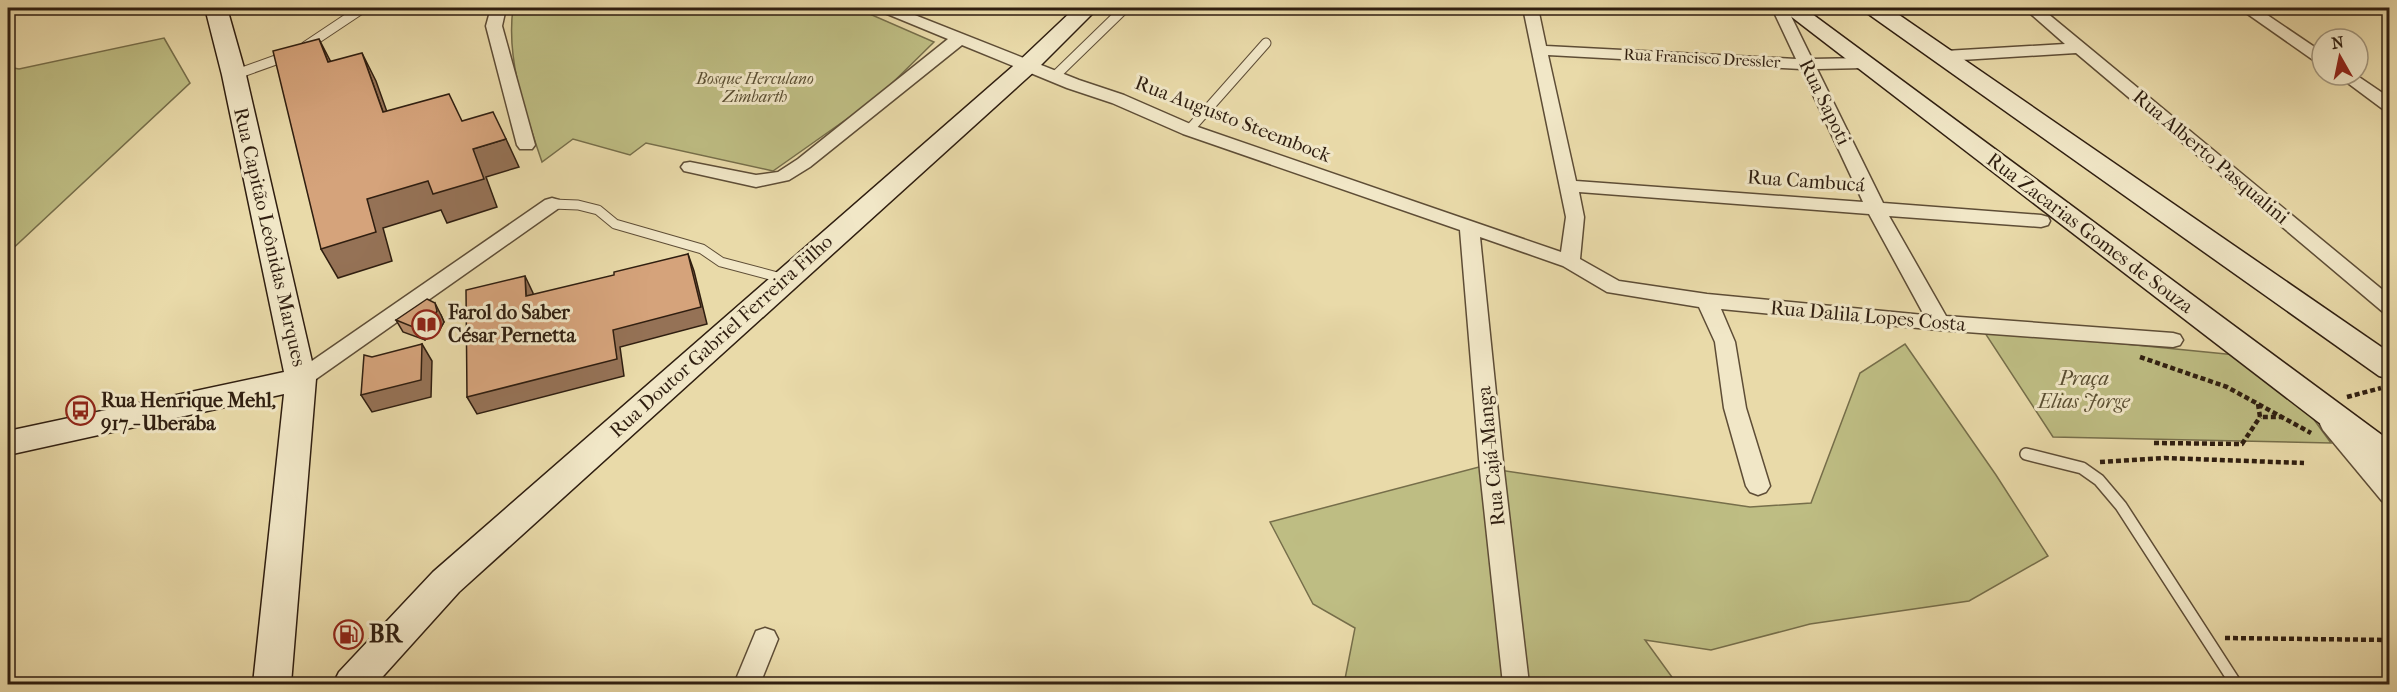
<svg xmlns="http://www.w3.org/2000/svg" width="2397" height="692" font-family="'IM FELL French Canon',serif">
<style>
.green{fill:#bebd83;stroke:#766e4a;stroke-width:1.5}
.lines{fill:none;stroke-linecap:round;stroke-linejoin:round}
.lane-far1-casing{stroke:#5e4d36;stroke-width:11}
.lane-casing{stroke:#5e4d36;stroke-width:14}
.street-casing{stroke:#5e4d36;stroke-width:3}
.secondary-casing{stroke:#2f1e10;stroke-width:3}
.path{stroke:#2f1e10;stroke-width:4.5;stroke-dasharray:5 3;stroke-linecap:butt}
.lane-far1{stroke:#f1e7c7;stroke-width:9}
.lane{stroke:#f1e7c7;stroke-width:11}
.street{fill:#f1e7c7;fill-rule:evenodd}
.secondary{fill:#f1e7c7;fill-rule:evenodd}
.wall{fill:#b78c6a;stroke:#2f1e10;stroke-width:1.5}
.shaded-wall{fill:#957256;stroke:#2f1e10;stroke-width:1.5}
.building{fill:#d5a37b;stroke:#2f1e10;stroke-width:1.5}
.labels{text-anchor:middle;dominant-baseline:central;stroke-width:6;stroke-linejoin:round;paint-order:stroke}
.far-street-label{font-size:16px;fill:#2f1e10;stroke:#f1e7c7}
.far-park-label{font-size:16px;font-style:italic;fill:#5a4e32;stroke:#f1e7c7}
.street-label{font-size:20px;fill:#2f1e10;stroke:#f1e7c7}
.poi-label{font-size:20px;font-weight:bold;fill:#2f1e10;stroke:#f1e7c7;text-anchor:start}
.park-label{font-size:20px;font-style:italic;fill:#5a4e32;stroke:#f1e7c7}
.near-poi-label{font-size:24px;font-weight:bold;fill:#2f1e10;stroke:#f1e7c7;text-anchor:start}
</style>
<rect width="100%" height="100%" fill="#e9daa9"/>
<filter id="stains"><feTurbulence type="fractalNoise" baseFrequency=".00333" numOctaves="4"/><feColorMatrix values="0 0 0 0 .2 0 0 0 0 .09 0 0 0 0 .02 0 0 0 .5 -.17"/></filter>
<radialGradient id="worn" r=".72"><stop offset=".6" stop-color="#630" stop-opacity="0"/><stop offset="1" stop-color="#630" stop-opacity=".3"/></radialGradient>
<g class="green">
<path d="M513,8H856L934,42L878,97L773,171L646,143L630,155L573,139L542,162C525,112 506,60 513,8Z"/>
<path d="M164,38L190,83L8,253V67L19,69Z"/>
<path d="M1983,330L2236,355L2299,399L2331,443L2053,437Z"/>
<path d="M1905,344L1996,475L2048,556L1969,601L1810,624L1711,650L1645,640L1677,684H1344L1355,628L1313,604L1270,522L1479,467L1750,507L1811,503L1860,373Z"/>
</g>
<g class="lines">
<defs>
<g id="lane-far1">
<path d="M306,46L363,8"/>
<path d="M234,75L287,56"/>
<path d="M1055,76L1125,8"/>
<path d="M1189,130L1266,43"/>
<path d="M552,204L578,205L598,210L615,224L702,249L721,262L785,279"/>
</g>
<path id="lane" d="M2026,454L2082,468L2099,480L2121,506L2236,684"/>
<g id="street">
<path d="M491,8H506L502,26L535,145L532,149H520L517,145L486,26Z"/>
<path d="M877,8H897L1079,80L1124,95L1195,126L1561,252L1566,217L1523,8H1538L1546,46L1796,59L1772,8H1787L1812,59L1864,58L1872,63L1864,68L1817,69L1883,203L2041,215L2048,217L2050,221L2048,225L2041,227L1889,216L1946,316L2173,333L2180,335L2183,340L2180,345L2173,347L1939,330L1721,309L1735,342L1746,408L1770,486L1766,492L1758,495L1750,492L1746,486L1724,408L1715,342L1699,307L1607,292L1563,266L1480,237L1504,471L1529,684H1503L1480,471L1460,230L1183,134L1112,103L1067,88L962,45L810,167L789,180L756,187L684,171L681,167L684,163L690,162L756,175L778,172L798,159L948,39L880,11ZM1548,55L1801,69L1863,202L1576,181ZM1579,192L1869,214L1924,315L1707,294L1619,281L1580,259L1584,217Z"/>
<path d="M2024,8H2041L2390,296V314L2383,312L2076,53L1945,61L1937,56L1945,51L2065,44Z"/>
<path d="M2239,8H2257L2322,52V64L2316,62Z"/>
<path d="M2337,75H2356L2390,98V111L2384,110Z"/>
<path d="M552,198L559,200L561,204L559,208L309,384L301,387L293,384L290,379L293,374L545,200Z"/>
<path d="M2331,416L2339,418L2390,478V504L2382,501L2323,430L2320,424L2323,418Z"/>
<path d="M765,628L774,631L778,639L760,684H734L756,631Z"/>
</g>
<g id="secondary">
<path d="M205,8H227L246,75L316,379L291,684H253L284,394L8,455V431L284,372L222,75Z"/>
<path d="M1075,8H1098L1036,70L459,592L376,684H333L339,672L433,572L1020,60Z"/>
<path d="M1780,8H1804L2390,441V471L2378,468Z"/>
<path d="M1864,8H1889L2390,353V379L2379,376L1867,13Z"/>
</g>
</defs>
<use href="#lane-far1" class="lane-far1-casing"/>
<use href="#lane" class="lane-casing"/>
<use href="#street" class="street-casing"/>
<use href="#secondary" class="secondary-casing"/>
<g class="path">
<path d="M2140,357L2227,387L2311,433"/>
<path d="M2347,397L2381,388"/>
<path d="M2258,404L2260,417H2282"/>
<path d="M2154,443L2242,444L2260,417"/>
<path d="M2100,462L2165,458L2304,463"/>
<path d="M2225,638L2390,640"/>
</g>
<use href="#lane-far1" class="lane-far1"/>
<use href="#lane" class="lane"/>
<use href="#street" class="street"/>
<use href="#secondary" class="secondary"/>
</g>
<path class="wall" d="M441,315L444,322L439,331L425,340L403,332L396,320Z"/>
<g class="shaded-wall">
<path d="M319,39L333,66L328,62Z"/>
<path d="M362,53L376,81L397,140L383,112Z"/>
<path d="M506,139L519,167L486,177L497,207L447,223L441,210L383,228L392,261L338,278L321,249L367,199L473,149Z"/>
<path d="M688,254L694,271L707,324L620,347L624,376L477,414L467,397L613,330Z"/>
<path d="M525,276L533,293L534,313L526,296Z"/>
<path d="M435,303L441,315L444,322L439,331L425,340L418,329Z"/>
<path d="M422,344L432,361L431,397L372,412L361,395Z"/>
</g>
<g class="building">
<path d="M319,39L328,62L362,53L383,112L449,94L462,121L493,112L506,139L473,149L484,179L433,194L428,181L367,199L376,232L321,249L273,51Z"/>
<path d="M688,254L701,307L613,330L617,359L467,397L466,290L525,276L526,296L614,275V272Z"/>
<path d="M427,299L435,303L437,311L432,319L418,329L396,320Z"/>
<path d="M422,344L421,380L361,395L364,355L372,357Z"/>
</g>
<defs>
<symbol id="library-ring" viewBox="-11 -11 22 22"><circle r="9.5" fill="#f1e7c7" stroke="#8f2418" stroke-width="1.5"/><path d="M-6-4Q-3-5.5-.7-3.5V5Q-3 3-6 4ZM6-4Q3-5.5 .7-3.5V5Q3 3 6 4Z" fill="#8f2418"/></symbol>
<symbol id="bus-ring" viewBox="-11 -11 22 22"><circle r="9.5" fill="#f1e7c7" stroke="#8f2418" stroke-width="1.5"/><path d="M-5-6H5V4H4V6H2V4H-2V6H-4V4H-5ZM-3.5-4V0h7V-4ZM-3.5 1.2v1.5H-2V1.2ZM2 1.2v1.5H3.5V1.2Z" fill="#8f2418"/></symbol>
<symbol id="fuel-ring" viewBox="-11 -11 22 22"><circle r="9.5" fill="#f1e7c7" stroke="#8f2418" stroke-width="1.5"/><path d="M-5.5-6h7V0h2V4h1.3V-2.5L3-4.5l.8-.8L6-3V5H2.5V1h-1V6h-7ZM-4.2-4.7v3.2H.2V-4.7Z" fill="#8f2418"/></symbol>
</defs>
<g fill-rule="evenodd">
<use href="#library-ring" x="410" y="308" width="33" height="33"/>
<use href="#bus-ring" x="64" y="394" width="33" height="33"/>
<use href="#fuel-ring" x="332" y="618" width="33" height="33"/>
</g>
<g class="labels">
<g class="far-street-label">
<text transform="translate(1702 58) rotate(3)">Rua Francisco Dressler</text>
</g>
<g class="far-park-label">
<text x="755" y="78">Bosque Herculano<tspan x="755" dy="18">Zimbarth</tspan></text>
</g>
<g class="street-label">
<text transform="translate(1825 102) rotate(64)">Rua Sapoti</text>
<text transform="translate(1233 119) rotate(21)">Rua Augusto Steembock</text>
<text transform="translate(2211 157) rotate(40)">Rua Alberto Pasqualini</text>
<text transform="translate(1806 181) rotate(4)">Rua Cambucá</text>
<text transform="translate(2090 233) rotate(37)">Rua Zacarias Gomes de Souza</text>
<text transform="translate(270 237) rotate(77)">Rua Capitão Leônidas Marques</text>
<text transform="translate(1868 316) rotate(5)">Rua Dalila Lopes Costa</text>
<text transform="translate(721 336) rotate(-42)">Rua Doutor Gabriel Ferreira Filho</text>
<text transform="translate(1491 456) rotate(-96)">Rua Cajá-Manga</text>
</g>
<g class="poi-label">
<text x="448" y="312">Farol do Saber<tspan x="448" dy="23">César Pernetta</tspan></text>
<text x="101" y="400">Rua Henrique Mehl,<tspan x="101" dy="23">917 - Uberaba</tspan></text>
</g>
<g class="park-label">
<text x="2084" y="378">Praça<tspan x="2084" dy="23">Elias Jorge</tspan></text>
</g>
<g class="near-poi-label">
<text x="369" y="634">BR</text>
</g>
</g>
<rect width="2397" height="692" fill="none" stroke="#e9daa9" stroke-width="30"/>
<rect x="9" y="9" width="2379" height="674" fill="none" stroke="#2f1e10" stroke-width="3"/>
<rect x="15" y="15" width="2367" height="662" fill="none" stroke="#2f1e10" stroke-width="1.5"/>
<g transform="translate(2340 57) rotate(351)"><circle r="28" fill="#f1e7c7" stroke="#a3977e" stroke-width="1.5"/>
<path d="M0-4.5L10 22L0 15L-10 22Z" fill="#8f2418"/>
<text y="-9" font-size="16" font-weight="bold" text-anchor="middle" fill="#2f1e10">N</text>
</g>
<rect width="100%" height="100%" filter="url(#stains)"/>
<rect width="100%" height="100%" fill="url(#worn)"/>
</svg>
